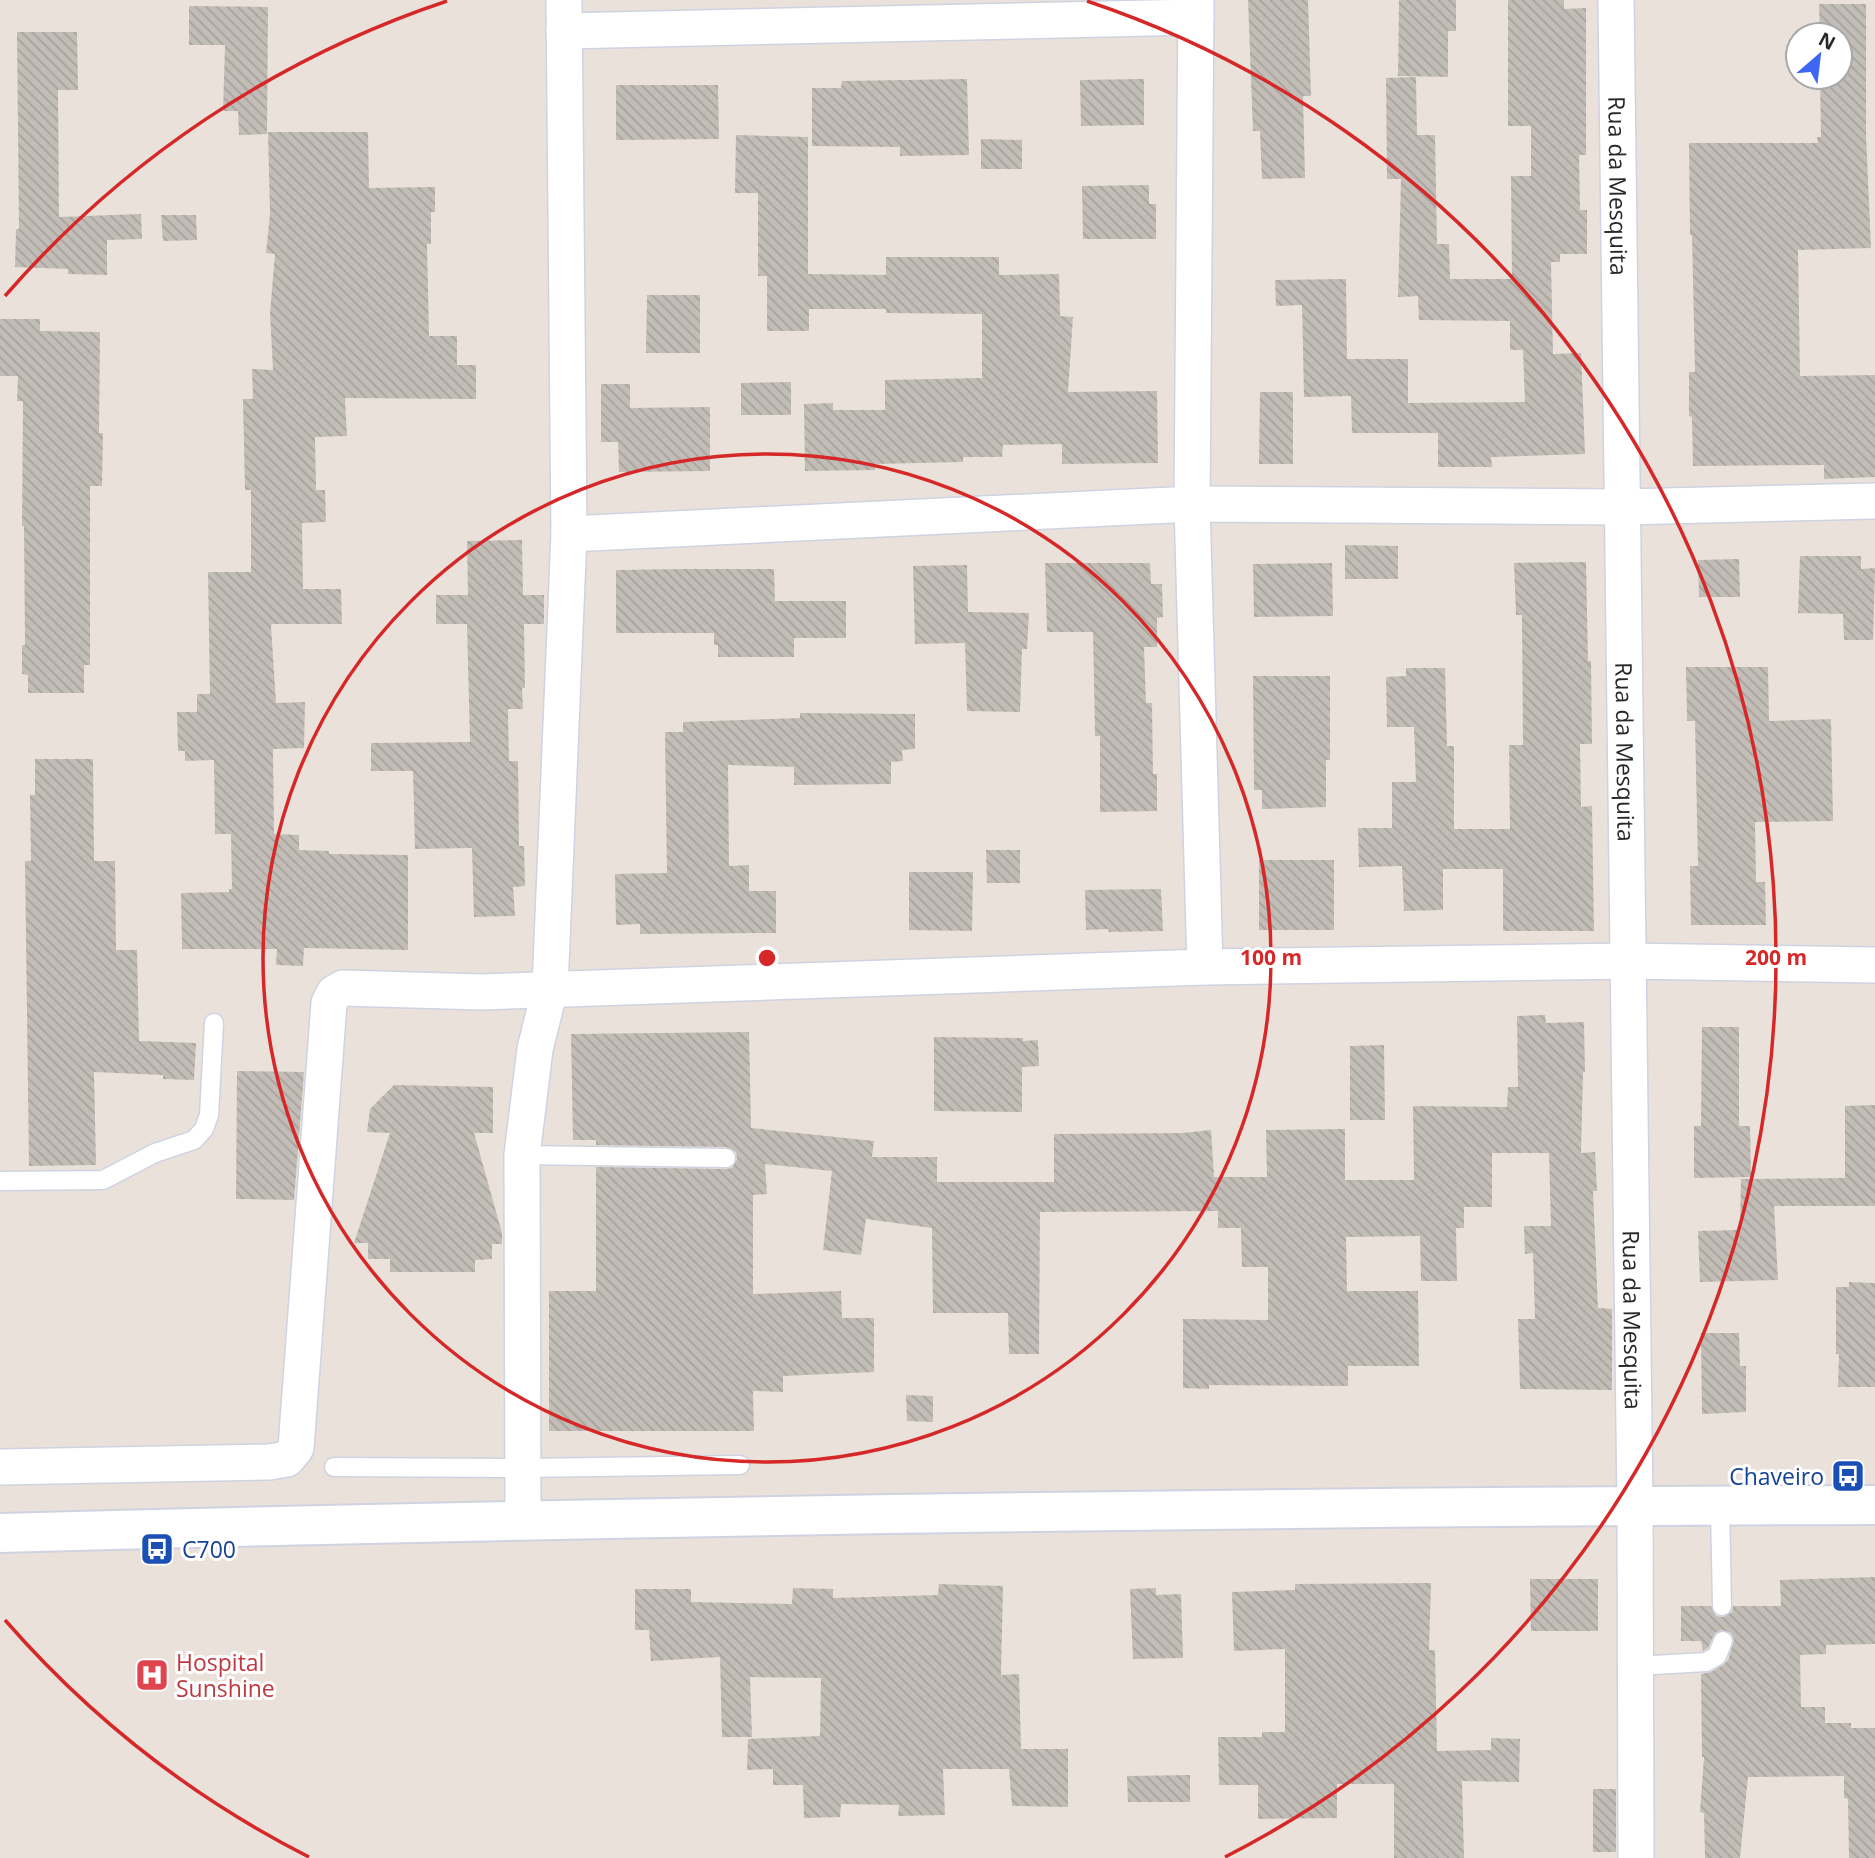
<svg xmlns="http://www.w3.org/2000/svg" width="1875" height="1858" font-family="'Open Sans',sans-serif">
<style>
.building{fill:url(#building-back-hatch)}
.lines{fill:none;stroke-linecap:round;stroke-linejoin:round}
.lane-casing{stroke:#cfd3e1;stroke-width:21}
.street-casing{stroke:#cfd3e1;stroke-width:38}
.secondary-casing{stroke:#cfd3e1;stroke-width:42}
.lane{stroke:#fff;stroke-width:18}
.street{stroke:#fff;stroke-width:35}
.secondary{stroke:#fff;stroke-width:38}
.ring{fill:none;stroke:#d62828;stroke-width:3.5}
.labels{text-anchor:middle;dominant-baseline:central;stroke-width:6;stroke-linejoin:round;paint-order:stroke}
.street-label{font-size:23px;fill:#282828;stroke:#fff}
.transit-label{font-size:23px;fill:#164399;stroke:#fff;text-anchor:end}
.health-label{font-size:23px;fill:#be3a42;stroke:#fff;text-anchor:start}
.centre{fill:#d62828;stroke:#fff;stroke-width:3.5}
.ring-label{font-size:21px;text-anchor:middle;font-weight:bold;fill:#d62828;stroke:#fff;stroke-width:6;stroke-linejoin:round;paint-order:stroke}
</style>
<defs>
<pattern id="building-back-hatch" width="6" height="6" patternUnits="userSpaceOnUse" patternTransform="scale(1.75)"><rect width="6" height="6" fill="#c2bdb6"/><path d="M-1 5l2 2M0 0l6 6M5-1l2 2" fill="none" stroke="#a7a29c"/></pattern>
</defs>
<rect width="100%" height="100%" fill="#eae2da"/>
<g class="building">
<path d="M1248,0H1308L1311,96H1303L1305,178L1262,179L1260,131H1253Z"/>
<path d="M1399,0H1456V31H1448V77L1398,76Z"/>
<path d="M1508,0H1564V9L1586,8V155H1579L1580,210H1587V254H1560V262H1551L1553,354L1581,353L1585,454L1491,457L1492,467H1438V433H1352L1351,396L1304,397L1302,305L1276,306L1275,280L1346,279L1347,359H1408V403L1525,402L1523,350H1510V321L1419,320L1418,296L1398,297L1401,179H1387L1386,78L1416,77L1417,135H1435L1437,244H1449L1450,279H1512L1511,176H1531V126H1508Z"/>
<path d="M1819,4H1866V135L1871,248L1798,250L1800,376L1875,375V477L1824,479V465L1693,466L1692,417L1689,416V372H1695L1692,235H1690L1689,143H1818L1817,137H1821L1820,77H1840V35H1820Z"/>
<path d="M189,6L268,7L267,134L239,135L238,111H223L225,45H189Z"/>
<path d="M17,32H77L78,90H58L59,217L141,214L142,239L107,240V275L68,274V269L15,267L16,229H19Z"/>
<path d="M967,79L969,155L900,156V147L812,146V88H841L842,81Z"/>
<path d="M1144,79V125L1081,126L1080,80Z"/>
<path d="M616,85H718L719,139L616,140Z"/>
<path d="M268,132H368L369,188L435,187V212H431V244H427L429,336H457V365H476V399L345,398L347,436L315,437L316,490H325L326,522L302,523L303,589H341L342,624H272L271,626L276,703L305,702L304,748L273,749L274,834L299,835V850L329,851V854L408,855V950L304,948L303,966L276,965L277,949H182L181,893L229,892V889H232L231,834H215L214,760L185,761V751H178L177,712H197V694H210L208,572H251V490H245L243,399H253L252,369L273,370L270,313L275,254L266,253L270,214Z"/>
<path d="M736,135L808,137V274L886,275V257H999V275L1059,274L1060,316L1073,317L1068,392L1157,391L1158,463L1062,464V444L1003,445L1002,457H963V462L875,464V470L805,471L804,404L833,403V410H885V380L982,378V314L886,313V309H809V331H767V276H758V193H735Z"/>
<path d="M981,139L1022,140V169H981Z"/>
<path d="M1149,185V204H1156V239H1083L1082,186Z"/>
<path d="M161,215H196L197,240L163,241Z"/>
<path d="M647,295H700V353H646Z"/>
<path d="M0,319H40V331L100,332L99,433H103L102,486H90V665H84V693H28V675L22,674V645H25L24,526H22L23,401H17L18,376H0Z"/>
<path d="M791,382V415H741V383Z"/>
<path d="M601,384H630V408L710,407V471L619,472L618,442H601Z"/>
<path d="M1260,392H1293V464H1259Z"/>
<path d="M522,540L523,595H544V624H524L525,688H522L523,709H508L509,761H518L519,846H524L525,886L513,887L515,916L474,917L472,848L415,849L413,771H371V743L470,742L467,624H436V595H468L467,541Z"/>
<path d="M1345,545L1398,546V579H1345Z"/>
<path d="M1800,556H1861V569L1875,568L1873,640H1844L1843,614L1798,613Z"/>
<path d="M1739,559L1740,597H1699L1698,560Z"/>
<path d="M1586,562L1588,661H1591L1592,744H1580L1581,807L1592,806L1594,931H1503V869H1443V910L1404,911L1402,866L1359,867L1358,828H1392V782H1416L1414,727H1387L1386,677L1406,676V668H1445L1447,746H1454V829H1510L1509,745H1523L1522,615H1516L1514,563Z"/>
<path d="M1045,563H1150L1151,584H1162L1163,617L1157,618V647H1144L1146,703H1152L1153,774H1157V811L1100,812V736H1095L1093,632H1047Z"/>
<path d="M1332,563L1333,616L1254,617L1253,564Z"/>
<path d="M967,565L968,612L1029,613L1027,649H1022L1020,712L967,711L965,643L915,644L913,566Z"/>
<path d="M684,569H774L775,601H846V638H794V657H718V645H714V633H616V570Z"/>
<path d="M1686,667H1768L1769,721L1831,719L1833,821L1755,822L1756,882H1765L1766,925H1691L1690,866H1698L1695,721H1687Z"/>
<path d="M1253,676H1330V760H1326V807L1262,809V790H1254Z"/>
<path d="M800,713L915,714V749L902,750L903,761L891,762V784L794,785V767L728,765L729,866L749,865V891H776V933L640,934V924L616,925L615,874L667,873L665,732H683V722L800,718Z"/>
<path d="M35,759H93L94,861H115L116,950H137L139,1041L196,1043L194,1080L163,1079V1075L94,1072L96,1165L29,1166L25,861H31L30,795H35Z"/>
<path d="M986,850H1020V883H987Z"/>
<rect x="1259" y="860" width="75" height="70"/>
<path d="M909,872H973L972,931L909,930Z"/>
<path d="M1161,889L1163,931L1109,932L1108,929L1086,930L1085,890Z"/>
<path d="M1545,1015L1546,1023L1584,1022L1585,1072H1583L1581,1153L1595,1152L1597,1191H1593L1598,1308L1612,1309V1390L1520,1389L1518,1319H1535L1533,1253L1525,1254L1524,1226H1551L1549,1153H1492V1207H1464V1228H1456L1457,1281H1421L1420,1236L1346,1237L1347,1291H1418L1419,1366H1348V1386L1209,1385V1389L1183,1388V1319L1268,1320V1267H1242L1241,1228H1218V1211L1040,1212L1039,1354H1009L1008,1313H933L932,1228L866,1219L861,1255L823,1250L832,1171L765,1164L767,1194L753,1195V1294L841,1291L842,1318H874V1372L783,1376V1392L753,1391L754,1431H549V1291H596V1167L726,1169L732,1168L737,1159L736,1152L726,1147L596,1145V1140H573L571,1034L749,1032L751,1128L874,1141L872,1157H937V1182H1054V1134L1183,1133L1211,1130L1214,1177H1267L1266,1130L1345,1129V1180H1414L1413,1106L1507,1107L1508,1087H1518L1517,1016Z"/>
<path d="M1702,1027H1739V1126H1750L1751,1177L1694,1178V1126H1701Z"/>
<path d="M934,1037L1023,1038V1041L1038,1040L1039,1066L1022,1067V1112L934,1111Z"/>
<path d="M1384,1045L1385,1120H1350V1046Z"/>
<path d="M237,1071L304,1072L294,1200L236,1199Z"/>
<path d="M394,1085L493,1087V1133H474L502,1233V1244H492V1259L475,1260V1272H390V1259H368V1243H354L390,1133L367,1132L370,1109Z"/>
<path d="M1875,1105V1206H1774L1778,1280L1700,1282L1698,1231L1740,1230L1741,1179L1845,1178V1106Z"/>
<path d="M1849,1282L1875,1283V1387H1838L1839,1354H1836V1287H1849Z"/>
<path d="M1701,1333H1739L1740,1366H1746V1412L1702,1414Z"/>
<path d="M906,1395L933,1396V1422L907,1421Z"/>
<path d="M1875,1577V1644L1826,1645V1654L1800,1655L1801,1707H1825V1723H1851V1728H1875V1858H1849L1848,1799L1844,1798V1776L1748,1777L1740,1858H1705L1704,1813L1700,1812L1704,1757H1702L1701,1674L1711,1672L1723,1665L1728,1660L1734,1640L1731,1633L1722,1630L1715,1633L1708,1648L1703,1651L1701,1641H1681V1606H1711L1716,1616L1723,1617L1732,1612L1733,1606H1781L1780,1580Z"/>
<path d="M1530,1579H1598V1631H1531Z"/>
<path d="M1431,1583L1429,1650H1435L1437,1751L1491,1750V1738L1520,1739L1519,1782L1462,1781L1464,1858H1394V1784H1337V1818L1258,1819V1785H1219L1218,1737H1262V1732H1285V1649L1234,1651L1232,1592L1295,1590V1584Z"/>
<path d="M939,1584L1003,1586L1001,1675L1019,1674L1021,1749H1068V1807L1012,1806L1009,1769H943L945,1815L898,1816L899,1805L841,1804L840,1817L804,1818L803,1785H773V1769L747,1770L748,1739L820,1736L821,1678L750,1677L752,1737H722L720,1657L651,1661L649,1630H635V1589H691V1602L792,1604L793,1588L833,1589V1598L938,1595Z"/>
<path d="M1156,1588V1595L1181,1594L1183,1658L1133,1659L1130,1589Z"/>
<path d="M1190,1775V1802H1128L1127,1776Z"/>
<rect x="1593" y="1789" width="23" height="63"/>
</g>
<g class="lines">
<defs>
<g id="lane">
<path d="M522,1155L726,1158"/>
<path d="M0,1181L103,1180L155,1153L194,1140L204,1129L209,1115L214,1023"/>
<path d="M334,1467L523,1468L740,1465"/>
<path d="M1720,1506L1722,1606"/>
<path d="M1636,1666L1706,1662L1717,1656L1723,1641"/>
</g>
<g id="street">
<path d="M1196,0L1192,504L1205,967"/>
<path id="s1" d="M1616,0L1635,1506L1636,1858"/>
<path d="M564,31L1196,17"/>
<path d="M569,534L1192,504L1623,507L1875,501"/>
<path d="M0,1467L269,1462L287,1459L296,1448L329,1003L334,993L343,988L482,992L1205,967L1628,961L1875,965"/>
<path d="M523,1519L522,1155L535,1049L550,989L569,534L564,0"/>
</g>
<path id="secondary" d="M0,1533C625,1516 1250,1507 1875,1505"/>
</defs>
<use href="#lane" class="lane-casing"/>
<use href="#street" class="street-casing"/>
<use href="#secondary" class="secondary-casing"/>
<use href="#lane" class="lane"/>
<use href="#street" class="street"/>
<use href="#secondary" class="secondary"/>
</g>
<g class="ring">
<circle cx="767" cy="958" r="504"/>
<path d="M309 1857A1009 1009 0 0 1 5 1620M5 296A1009 1009 0 0 1 447 1M1087 1A1009 1009 0 0 1 1225 1857"/>
</g>
<defs>
<symbol id="bus-square" viewBox="-11 -11 22 22"><rect x="-9" y="-9" width="18" height="18" rx="4" fill="#1a4fb4" stroke="#fff"/><path d="M-5-6H5V4H4V6H2V4H-2V6H-4V4H-5ZM-3.5-4V0h7V-4ZM-3.5 1.2v1.5H-2V1.2ZM2 1.2v1.5H3.5V1.2Z" fill="#fff"/></symbol>
<symbol id="hospital-square" viewBox="-11 -11 22 22"><rect x="-9" y="-9" width="18" height="18" rx="4" fill="#e0444e" stroke="#fff"/><path d="M-5-5h3v3.5h4V-5h3V5h-3V1.5h-4V5h-3Z" fill="#fff"/></symbol>
</defs>
<g fill-rule="evenodd">
<use href="#bus-square" x="1829" y="1457" width="38" height="38"/>
<use href="#bus-square" x="138" y="1530" width="38" height="38"/>
<use href="#hospital-square" x="133" y="1656" width="38" height="38"/>
</g>
<g class="labels">
<g class="street-label">
<text stroke="none"><textPath href="#s1" startOffset="186">Rua da Mesquita</textPath></text>
<text stroke="none"><textPath href="#s1" startOffset="752">Rua da Mesquita</textPath></text>
<text stroke="none"><textPath href="#s1" startOffset="1320">Rua da Mesquita</textPath></text>
</g>
<g class="transit-label">
<text x="1824" y="1476">Chaveiro</text>
<text x="182" y="1549" text-anchor="start">C700</text>
</g>
<g class="health-label">
<text x="176" y="1662">Hospital<tspan x="176" dy="26">Sunshine</tspan></text>
</g>
</g>
<circle cx="767" cy="958" r="10" class="centre"/>
<g class="ring-label">
<text x="1271" y="965">100 m</text>
<text x="1776" y="965">200 m</text>
</g>
<g transform="translate(1819 56) rotate(28)"><circle r="33" fill="#ffffff" stroke="#a9a9a9" stroke-width="2"/>
<path d="M0-5L12 26L0 18L-12 26Z" fill="#3d66f4"/>
<text y="-10" font-size="19" font-weight="bold" text-anchor="middle" fill="#282828">N</text>
</g>
</svg>
